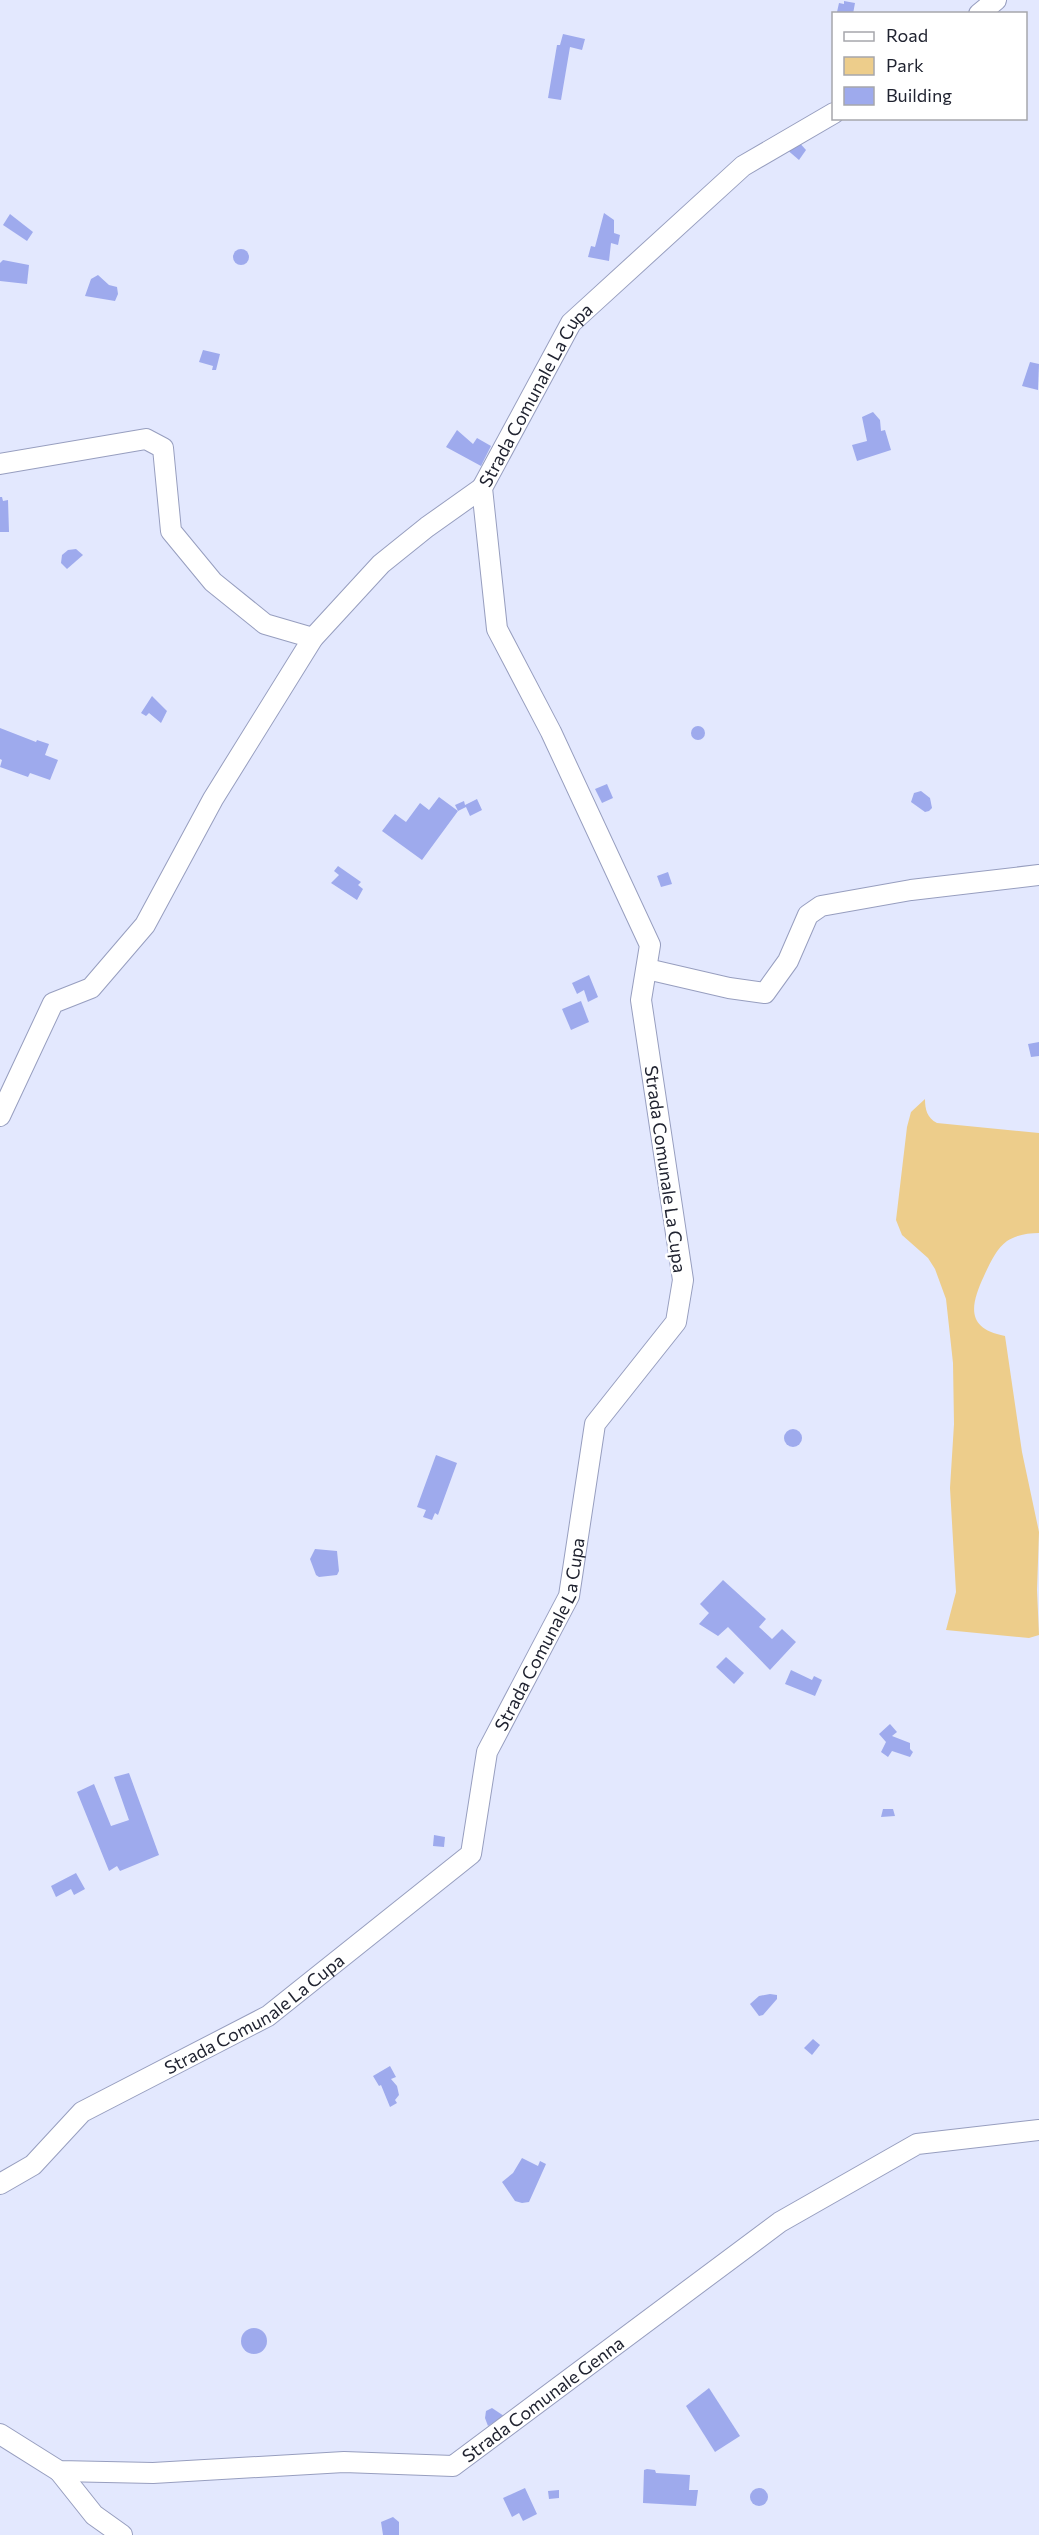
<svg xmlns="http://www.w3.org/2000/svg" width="1039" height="2535" font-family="Commissioner,sans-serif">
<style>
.green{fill:#edcd8b}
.building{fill:#9eaaed}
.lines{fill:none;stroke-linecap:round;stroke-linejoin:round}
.street-casing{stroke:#979ebf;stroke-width:22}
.street{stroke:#fff;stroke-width:20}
.labels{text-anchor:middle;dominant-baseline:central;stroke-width:5;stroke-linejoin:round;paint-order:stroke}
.street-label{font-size:18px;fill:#202330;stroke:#fff}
</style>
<rect width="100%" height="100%" fill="#e3e8fe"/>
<path class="green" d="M925,1099C925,1109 927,1118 937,1123L1039,1133V1233C1028,1233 1016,1235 1007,1241C996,1249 989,1265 984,1276C970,1306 966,1329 1005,1336L1022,1452L1039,1532L1037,1590L1039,1635L1029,1638L946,1630L956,1592L950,1488L954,1424L953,1363L946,1299L935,1269L928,1258L902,1235L896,1220L907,1127L911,1112Z"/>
<g class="building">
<path d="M844,1L855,3L853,14L837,12L839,3L844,4Z"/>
<path d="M563,34L585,39L582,50L570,47L561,100L548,98L557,45H560Z"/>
<path d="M797,140L806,150L799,160L785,148Z"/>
<path d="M604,213L614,220V233L620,235L618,245L611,243L609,261L588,257L591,246L595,247Z"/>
<path d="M10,214L33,232L27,241L3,225Z"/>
<circle cx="241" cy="257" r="8"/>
<path d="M3,260L29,265L27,284L0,281V263Z"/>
<path d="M98,275L109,285L117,287L118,294L115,301L85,296L91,279Z"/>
<path d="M203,350L220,354L216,370H212L213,366L199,362Z"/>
<path d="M1030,362L1039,364L1038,390L1022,386Z"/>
<path d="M873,412L880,420L881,431L885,430L891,450L857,461L852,445L867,441L862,417Z"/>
<path d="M457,430L473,444L477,438L491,446L481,466L446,447Z"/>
<path d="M0,497H2L3,501L8,500L9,532H0Z"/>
<path d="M76,549L83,555L67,569L61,563L62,555L68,550Z"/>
<path d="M152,696L167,711L161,723L149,713L146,716L141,713Z"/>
<circle cx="698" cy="733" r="7"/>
<path d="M0,728L36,742L37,740L49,744L45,755L58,760L50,780L30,773L28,777L0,767L2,760L0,759Z"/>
<path d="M607,784L613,798L602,803L595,789Z"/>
<path d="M921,791L930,798L932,808L929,811L925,812L911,802L914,793Z"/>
<path d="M439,797L458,811L422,860L382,831L395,814L406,822L420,803L429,810Z"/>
<path d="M477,799L482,810L470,816L466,807L458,811L455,805L464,801L465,805Z"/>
<path d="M338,866L361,882L358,885L363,889L357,900L331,883L339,875L334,871Z"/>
<path d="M668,872L672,884L661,887L657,876Z"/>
<path d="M589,975L598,997L588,1002L584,990L577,994L572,983Z"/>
<path d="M581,1001L589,1022L571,1030L562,1009Z"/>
<path d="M1039,1042V1056L1031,1057L1028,1044Z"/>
<circle cx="793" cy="1438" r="9"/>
<path d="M436,1455L457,1463L438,1515L435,1513L432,1520L423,1517L426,1510L417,1507Z"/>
<path d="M315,1549L337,1551L339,1571L337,1575L319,1577L316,1575L310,1559Z"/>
<path d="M723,1580L766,1619L759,1627L772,1639L782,1629L796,1642L770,1670L728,1627L718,1636L699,1624L709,1613L700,1604Z"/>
<path d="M726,1657L744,1673L734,1684L716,1667Z"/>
<path d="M791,1670L812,1680L814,1676L822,1680L815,1696L785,1684Z"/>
<path d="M890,1724L897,1732L892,1736L910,1743V1749L913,1752L910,1757L892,1751L888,1757L881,1752L886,1742L879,1734Z"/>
<path d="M129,1773L159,1855L120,1871L117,1866L109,1871L77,1792L94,1784L111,1826L129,1820L114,1777Z"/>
<path d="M883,1809H893L895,1816L881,1817Z"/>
<path d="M434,1835L445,1837L444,1847L433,1846Z"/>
<path d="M76,1873L85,1889L74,1895L71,1889L56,1897L51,1886Z"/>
<path d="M770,1994L777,1995V1999L763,2015L759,2016L750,2004L759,1996Z"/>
<path d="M813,2039L820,2045L812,2055L804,2048Z"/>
<path d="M390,2066L396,2077L391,2079L397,2086L399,2095L395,2100L397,2103L390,2107L381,2085L379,2086L373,2076Z"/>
<path d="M522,2158L538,2166L540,2161L546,2164L529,2202L522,2203L515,2201L502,2182L513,2173Z"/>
<circle cx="254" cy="2341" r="13"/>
<path d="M709,2388L740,2436L715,2452L686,2406Z"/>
<path d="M492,2408L504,2416L488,2426L485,2418L486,2411Z"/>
<path d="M647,2469L655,2470L656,2473L690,2475L689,2490H698L696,2506L643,2503L644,2470Z"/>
<path d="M525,2488L537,2514L523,2521L519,2513L512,2517L503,2498Z"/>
<circle cx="759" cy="2497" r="9"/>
<path d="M559,2490V2498L549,2499L548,2491Z"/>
<path d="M393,2517L399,2522V2535H383L381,2522Z"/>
</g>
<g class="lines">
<defs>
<g id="street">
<path d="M979,14L996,0"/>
<path d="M0,464L146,439L163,448L171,531L213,582L265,624L313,638"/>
<path d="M647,969L729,988L765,993L788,961L808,915L821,906L911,890L1039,875"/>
<path d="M0,1116L53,1003L91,988L145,925L213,799L313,638L381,564L427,527L482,488"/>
<path id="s1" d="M0,2184L33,2165L82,2112L268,2016L471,1854L487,1752L569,1596L595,1424L676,1322L683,1280L641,1000L650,945L551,732L497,629L482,488L571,323L743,166L834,113"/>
<path id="s2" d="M0,2434L59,2471L153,2473L344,2462L453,2466L780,2222L917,2144L1039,2130"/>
<path d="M59,2471L94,2515L122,2535"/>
</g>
</defs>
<use href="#street" class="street-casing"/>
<use href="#street" class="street"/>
</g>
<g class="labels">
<g class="street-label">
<text stroke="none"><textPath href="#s1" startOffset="2145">Strada Comunale La Cupa</textPath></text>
<text transform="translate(666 1169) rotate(82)">Strada Comunale La Cupa</text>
<text stroke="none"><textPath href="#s1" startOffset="813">Strada Comunale La Cupa</textPath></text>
<text stroke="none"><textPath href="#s1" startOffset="309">Strada Comunale La Cupa</textPath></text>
<text stroke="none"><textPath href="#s2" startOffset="576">Strada Comunale Genna</textPath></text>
</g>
</g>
<rect x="832" y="12" width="195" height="108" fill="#ffffff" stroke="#a6a7ac" stroke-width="1.5"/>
<rect x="844" y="32" width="30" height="9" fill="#ffffff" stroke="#a6a7ac" stroke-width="1.5"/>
<text x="886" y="42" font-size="18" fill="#202330">Road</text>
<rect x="844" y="57" width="30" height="18" fill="#edcd8b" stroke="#a6a7ac" stroke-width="1.5"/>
<text x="886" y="72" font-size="18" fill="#202330">Park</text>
<rect x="844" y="87" width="30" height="18" fill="#9eaaed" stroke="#a6a7ac" stroke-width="1.5"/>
<text x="886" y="102" font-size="18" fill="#202330">Building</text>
</svg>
